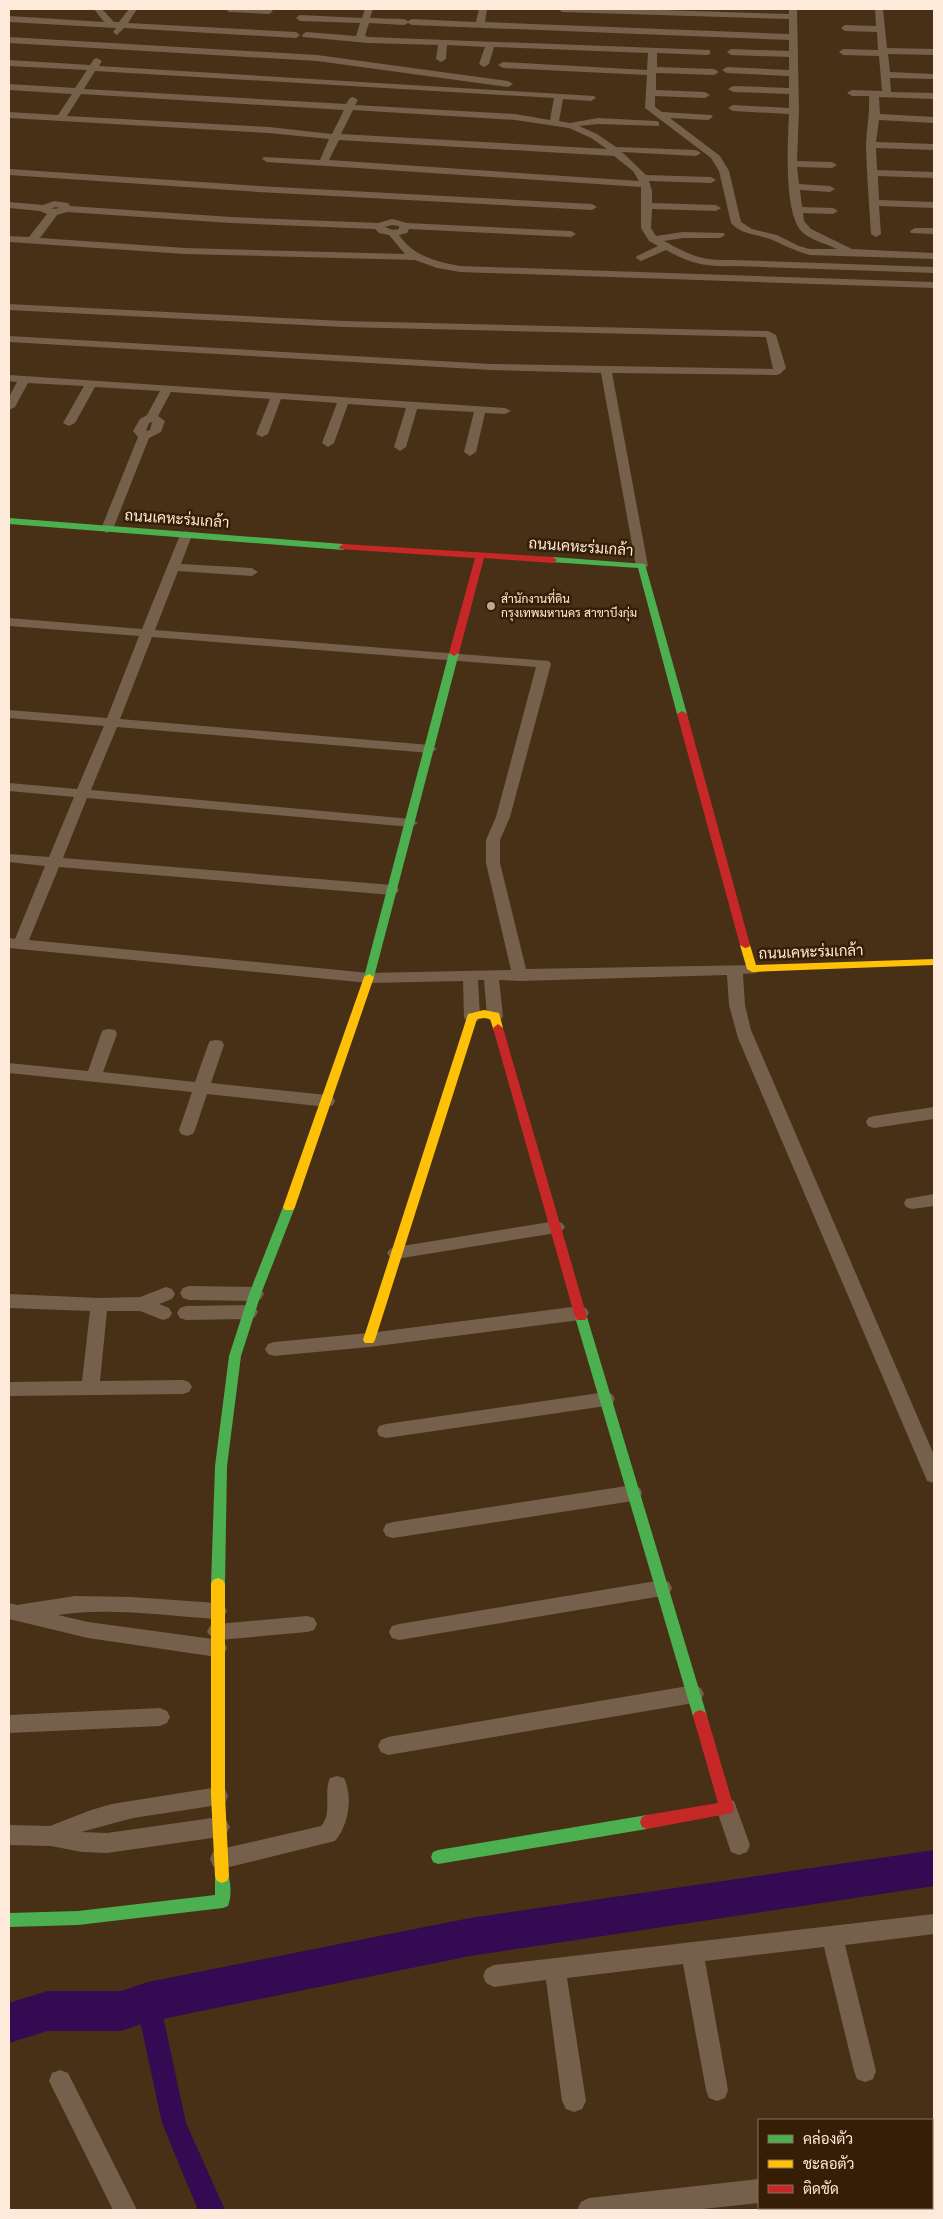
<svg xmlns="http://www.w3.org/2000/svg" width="943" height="2219" font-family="'Roboto Serif',Sarabun,serif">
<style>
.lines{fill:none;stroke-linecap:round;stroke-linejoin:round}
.canal{fill:#340a52;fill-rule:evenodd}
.river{fill:#340a52;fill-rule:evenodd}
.street{fill:#75604c;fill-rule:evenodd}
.fast{fill:#4caf50;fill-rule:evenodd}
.slow{fill:#ffc107;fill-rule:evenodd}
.jam{fill:#c62828;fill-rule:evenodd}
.poi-dot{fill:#bea995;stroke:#361e06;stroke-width:2}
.labels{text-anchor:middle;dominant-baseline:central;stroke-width:5;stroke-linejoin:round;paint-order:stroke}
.far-poi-label{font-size:12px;fill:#feeada;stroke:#361e06;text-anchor:start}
.street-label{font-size:15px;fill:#feeada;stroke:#361e06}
</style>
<rect width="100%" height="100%" fill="#473015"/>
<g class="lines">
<path class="canal" d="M148,1990L157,1994L160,2002L186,2123L225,2210H198L162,2123L136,2002L139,1994Z"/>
<path class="river" d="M934,1850V1886L470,1956L148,2022L121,2031H47L9,2043V2003L47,1991H121L148,1982L470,1918Z"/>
<g class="street">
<path d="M94,9H102L114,22H119L129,9H137L128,23L296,32L300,35L296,38L124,28L117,35L113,32L116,28L9,22V16L104,22Z"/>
<path d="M225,9H270L273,11L269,14L229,12Z"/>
<path d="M365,9H373L370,18L404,19L408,21L412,19L476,22L479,9H487L485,22L789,34V19L562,12L558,9H630L789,14V9H797L799,111L797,161L832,162L837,165L832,168L797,167L799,184L830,186L835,189L830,192L800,190L802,207L833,208L838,211L833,214L803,213L804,221L811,229L852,249L934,253V259L810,255C795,251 784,245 770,239C756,234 742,235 731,223L719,171L711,158L645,108L647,75L503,68L498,65L503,62L647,70L648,53L494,47L489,64L484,67L479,64L485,47L447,45L446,59L441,62L436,59L438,45L368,43L303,37L302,35L306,32L356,36L360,23L300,21L296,18L300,15L362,18ZM369,23L404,25L408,23L412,25L789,40V51L731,49L727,52L731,55L789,57V70L727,67L722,70L727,73L789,76V88L733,86L728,89L733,92L789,94V108L733,105L728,108L733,111L789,114C788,141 783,212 802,232C810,240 827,244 837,249H810L799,246L777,235L752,229L741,222L729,171L720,156L670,118L708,120L713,117L711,115L662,112L655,107V96L705,98L710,95L705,92L656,90V73L714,75L719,72L714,69L657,67V53L707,55L710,54V50L369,37L365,36Z"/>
<path d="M875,9H883L887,48L934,49V55L888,54L890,72L934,74L933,79L890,78L891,92L934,93V99L879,97L880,114L934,117V123L879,120L876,142L934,144V150L876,148L877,170L934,172V178L878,176L879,200L934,202V208L879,206L881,234L876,237L871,234C869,205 867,176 866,148C866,131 870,115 869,96H852L847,93L852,90L882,91L879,56L843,55L839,52L843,49L878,50L877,32L845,31L841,28L845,25L876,26Z"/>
<path d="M9,37L317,55L508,81L513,84L508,87L317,61L9,43Z"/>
<path d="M97,58L102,61L99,66L594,96L596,98L591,101L563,99L559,121L570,123L598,118L656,121L659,122V126L598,124L579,126L597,134L616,147L696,150L701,153L696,156L622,152L646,175L711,177L716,180L711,183L649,181L652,191V203L716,205L721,208L716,211L652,209L651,228L656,236L683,232L724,233L725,235L720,238H683L664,241C692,256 701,261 734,260L934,267V273L734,266C706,267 691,264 666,250L641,261L636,258L637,256L658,246L649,241L641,228V187L267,162L262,159L264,157L320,160L329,139L269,133L9,118V112L58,115L72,94L9,90V84L75,88L87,70L9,66V60L90,65L94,59ZM95,71L554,98L550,120L515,114L355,105L358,100L353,97L350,98L346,104L84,89ZM81,94L344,110L332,134L269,127L67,116ZM353,110L515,120L569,128L591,138L607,149L341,134ZM339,140L614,156L633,171L639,181L329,160Z"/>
<path d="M9,169L258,186L592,204L597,207L592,210L258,192L9,175Z"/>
<path d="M54,201L68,203L70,206L231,217L378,223L392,219L407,223L571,231L576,234L571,237L409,229L407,233L399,235C413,256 437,262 460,266L934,282V288L460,272L437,268L415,260L185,254L9,242V236L29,237L47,214L40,211L9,208V202L43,205ZM55,207L60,208L51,209ZM67,212L231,223L375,229L379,233L389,235L405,254L185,248L40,238L57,215ZM392,225L399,226V229L393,230L385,227Z"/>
<path d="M915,228H934V234L911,233L910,231Z"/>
<path d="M9,304L343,321L768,331L776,335L786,368L780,374L776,375L612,373L648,566L642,570L636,566L601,373L491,370L9,342V336L491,364L773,369L766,337L343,327L9,310Z"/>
<path d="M9,375L505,408L511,411L505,414L485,413L476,452L470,456L464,452L474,412L417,409L406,447L400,451L394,447L406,408L348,404L334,443L328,447L322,443L337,403L281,399L268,434L262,437L256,434L270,399L171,392L158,416L165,421L161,432L149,438L113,529L107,533L101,529L138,437L133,431L140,419L147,415L160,391L95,387L75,423L69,426L63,423L84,386L28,383L15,407L9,410V397L17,382L9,381ZM152,422L150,430L146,431L149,423Z"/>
<path d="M186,531L192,535L181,564L252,568L258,572L252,576L178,571L155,630L549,661L551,664L510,817L500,840V863L526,969L757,965L760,969L757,973L743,974L745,1005L751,1030L934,1455V1483L927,1481L925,1476L738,1038L729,1005L727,975L520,981L499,980L503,1016L501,1020H489L487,1016L484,980H478L480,1017L478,1021H466L464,1017L463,981L369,983L9,948V938L15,939L45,866L9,862V854L49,857L74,797L9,791V783L77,789L104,726L9,718V710L107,718L139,636L9,626V618L142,629L180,535ZM152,637L536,667L496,817L486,840V863L511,970L369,973L29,940L59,867L392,895L397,893L399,890L397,887L392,885L63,858L87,798L411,827L418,823L411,819L91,790L117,727L430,753L437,749L430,745L120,719Z"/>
<path d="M109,1029L115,1030L117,1034L103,1072L195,1082L208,1045L210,1041L216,1040L222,1041L224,1045L211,1083L327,1095L333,1097L335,1101L333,1105L327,1107L207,1094L195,1130L193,1134L187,1136L181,1134L179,1130L192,1092L9,1073V1063L88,1071L101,1034L103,1030Z"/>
<path d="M934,1107V1119L874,1128L868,1126L866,1122L868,1118L874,1116Z"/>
<path d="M934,1194V1206L912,1209L906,1207L904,1203L906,1199Z"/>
<path d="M556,1221L562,1223L565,1227L562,1231L556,1233L396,1259L390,1257L387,1253L390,1249L396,1247Z"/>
<path d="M189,1286L255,1287L261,1289L264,1294L261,1299L255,1301L189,1300L183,1298L180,1293L183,1288Z"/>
<path d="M166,1287L172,1289L175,1294L172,1299L159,1304L169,1308L172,1313L169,1318L163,1320L140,1311H107L100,1381L183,1380L189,1382L192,1387L189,1392L183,1394L9,1396V1382L82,1381L90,1311L9,1308V1294L99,1298L140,1297Z"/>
<path d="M249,1305L255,1307L258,1312L255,1317L249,1319L186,1320L180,1318L177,1313L180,1308L186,1306Z"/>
<path d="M580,1306L586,1308L589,1313L586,1318L580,1320L369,1347L274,1356L268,1354L265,1349L268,1344L274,1342L369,1333Z"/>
<path d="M606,1392L612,1394L615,1399L612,1404L606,1406L386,1438L379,1436L377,1431L379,1426L386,1424Z"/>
<path d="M633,1485L640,1488L642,1493L640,1498L633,1501L393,1538L386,1536L383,1530L386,1524L393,1522Z"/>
<path d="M662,1580L669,1582L672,1588L669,1594L662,1596L399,1640L392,1638L389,1632L392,1626L399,1624Z"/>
<path d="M75,1596L131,1597L217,1603L224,1605L227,1611L224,1617L217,1619C165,1616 110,1607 58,1615L88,1622L213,1639L207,1632L210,1626L217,1624L307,1616L314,1618L317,1624L314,1630L307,1632L219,1640L224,1642L227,1648L224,1654L217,1657L88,1638L9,1619V1603L17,1605Z"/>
<path d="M694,1685L701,1688L704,1694L701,1700L694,1703L388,1755L381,1752L378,1746L381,1740L388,1737Z"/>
<path d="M160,1708L167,1711L170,1717L167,1723L160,1726L9,1733V1715Z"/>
<path d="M337,1776L344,1778C353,1797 349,1825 335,1841L221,1869L213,1866L210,1859L213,1852L221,1849L321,1826C333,1813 323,1793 330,1778Z"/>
<path d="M218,1787L225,1789L228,1796L225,1803L218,1805L133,1818L81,1832L107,1833L219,1817L226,1820L230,1827L226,1834L219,1837L107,1853L82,1852L51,1846L9,1845V1825L50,1826L91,1810L112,1804Z"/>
<path d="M727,1799L734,1801L750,1845L747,1852L739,1855L731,1852L716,1808L720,1801Z"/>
<path d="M934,1914V1934L845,1945L876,2071L873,2079L865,2082L857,2079L854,2071L824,1947L705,1961L728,2090L725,2098L717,2101L709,2098L706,2090L683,1964L567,1978L586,2101L582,2109L574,2112L566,2109L562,2101L546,1980L494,1987L486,1983L483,1976L486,1969L494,1965Z"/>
<path d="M60,2070L68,2073L137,2210H113L49,2081L52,2073Z"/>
<rect x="932" y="2164" width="2" height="24"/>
<path d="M759,2179V2203L693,2210H577L581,2202L589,2198Z"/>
<rect x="760" y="2208" width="24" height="2"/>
</g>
<g class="fast">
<path d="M9,518L343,544L347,547L343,550L9,524Z"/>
<path d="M553,557L645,564L687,714L685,716H679L677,714L638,568L550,562V558Z"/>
<path d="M454,650L459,653L374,977L369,980L364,977L449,653Z"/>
<path d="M289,1203L293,1204L295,1207L261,1294L241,1356L227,1466L225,1584L223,1588L218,1590L213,1588L211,1584L215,1466L229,1356L249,1294L283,1207L285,1204Z"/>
<path d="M581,1312L585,1314L587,1317L707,1716L705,1720L700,1722L695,1720L693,1716L575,1317L577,1314Z"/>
<path d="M647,1815L652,1817L654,1822L652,1827L647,1829L438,1864L433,1862L431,1857L433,1852L438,1850Z"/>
<path d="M222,1869L227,1871C231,1880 232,1897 228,1906L223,1908L78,1925L9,1927V1913L78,1911L215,1895V1876L217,1871Z"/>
</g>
<g class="slow">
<path d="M745,942L750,945L756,965L934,959V965L752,972L747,969L740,945Z"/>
<path d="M369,974L374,977L295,1207L293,1210H285L283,1207L364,977Z"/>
<path d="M484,1010L499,1013L503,1028L498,1032L494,1031L490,1019L484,1018L477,1019L375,1340L373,1343H365L363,1340L467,1017L468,1014Z"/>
<path d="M218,1578L223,1580L225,1584V1796L229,1876L227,1881L222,1883L217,1881L215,1876L211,1796V1584L213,1580Z"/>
</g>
<g class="jam">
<path d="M343,544L553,557L557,560L553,563L484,558L459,653L454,656L449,653L475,558L340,549L339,547Z"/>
<path d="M682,711L687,714L750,945L749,947L745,948L740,945L677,714Z"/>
<path d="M498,1024L503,1028L587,1317L585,1320H577L575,1317L493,1028Z"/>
<path d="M700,1710L705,1712L707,1716L734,1808L732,1813L647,1829L642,1827L640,1822L642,1817L647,1815L718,1803L693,1716L695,1712Z"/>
</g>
</g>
<circle class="poi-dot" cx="491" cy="606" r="5"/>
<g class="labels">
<g class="far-poi-label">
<text x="501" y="599">สำนักงานที่ดิน<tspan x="501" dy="14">กรุงเทพมหานคร สาขาบึงกุ่ม</tspan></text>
</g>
<g class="street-label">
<text transform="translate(177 519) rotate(4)">ถนนเคหะร่มเกล้า</text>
<text transform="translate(581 547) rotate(4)">ถนนเคหะร่มเกล้า</text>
<text transform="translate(811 952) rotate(-2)">ถนนเคหะร่มเกล้า</text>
</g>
</g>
<rect width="943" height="2219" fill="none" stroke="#feeada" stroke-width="20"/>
<rect x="758" y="2119" width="175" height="90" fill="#361e06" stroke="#86705b"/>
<rect x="768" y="2135" width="25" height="8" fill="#4caf50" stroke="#86705b"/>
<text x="803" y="2144" font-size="15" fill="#feeada">คล่องตัว</text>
<rect x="768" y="2160" width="25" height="8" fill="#ffc107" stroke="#86705b"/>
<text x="803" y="2169" font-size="15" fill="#feeada">ชะลอตัว</text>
<rect x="768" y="2185" width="25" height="8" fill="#c62828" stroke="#86705b"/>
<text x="803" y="2194" font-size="15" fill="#feeada">ติดขัด</text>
</svg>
